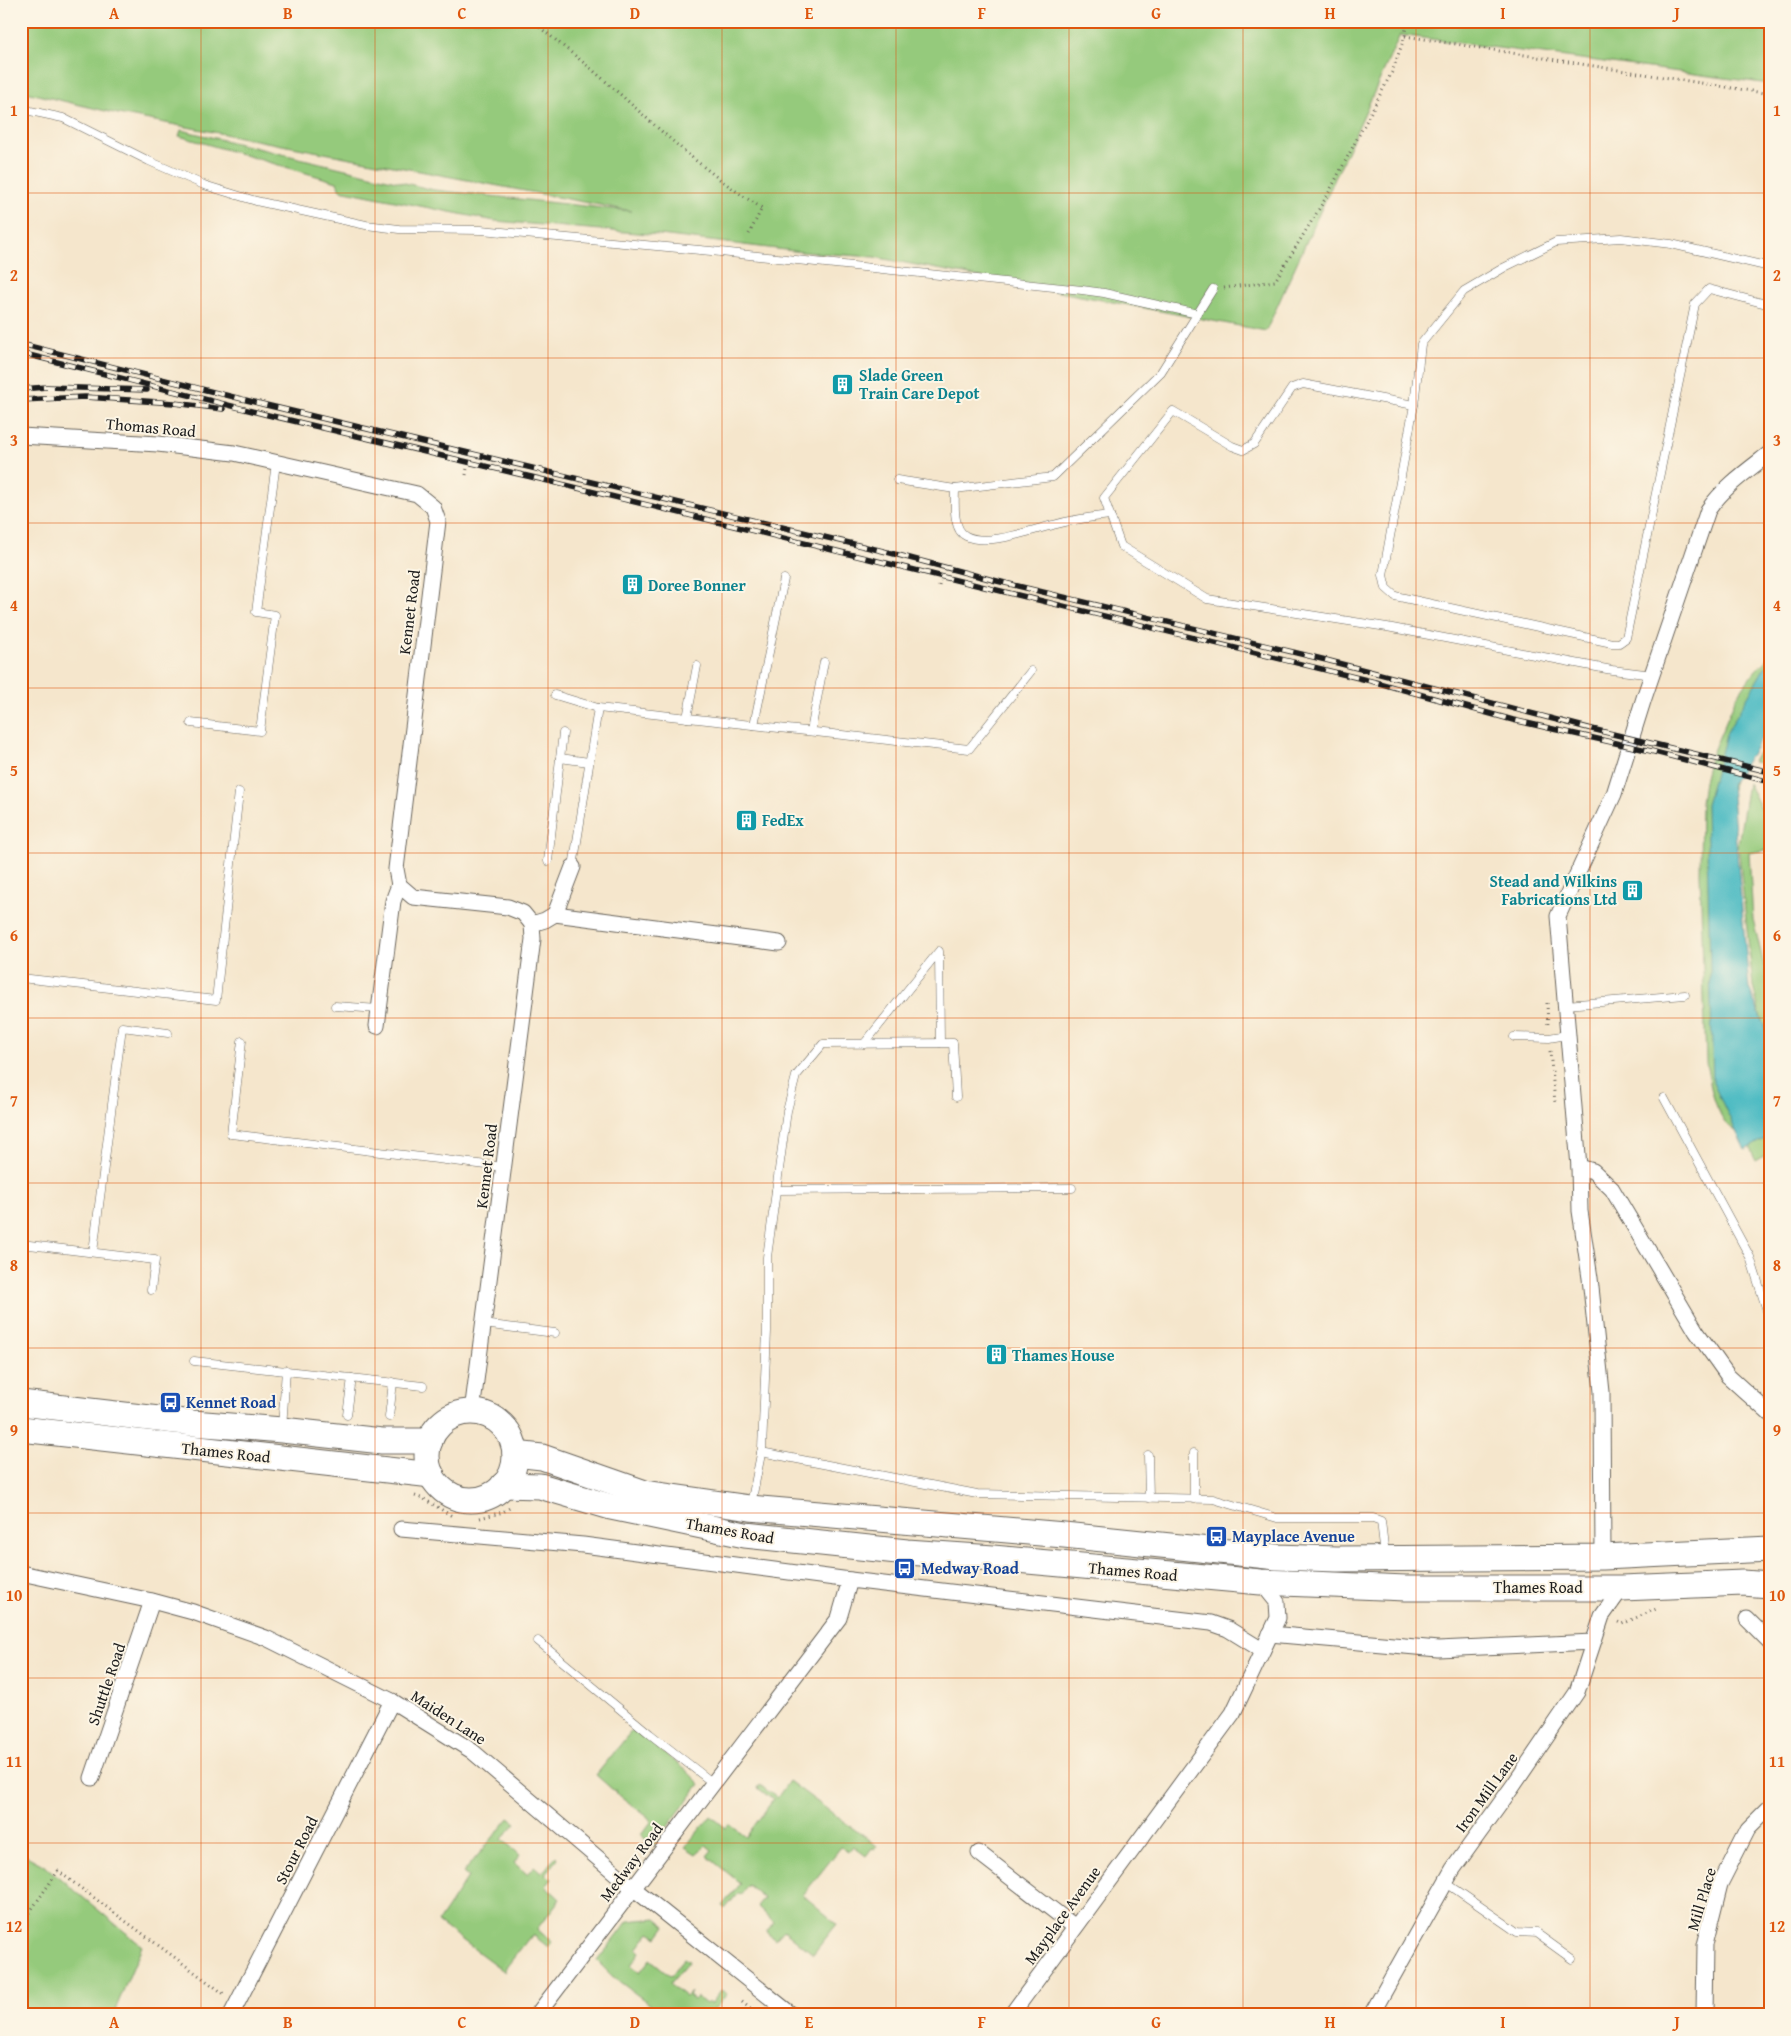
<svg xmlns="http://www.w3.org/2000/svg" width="1791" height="2036" font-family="'Gentium Book Plus',serif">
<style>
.green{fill:#95ca7b;stroke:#58734c}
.water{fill:#4dbbc3;stroke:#346c70}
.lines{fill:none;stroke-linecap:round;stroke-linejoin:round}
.lane-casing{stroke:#68635a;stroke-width:9}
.street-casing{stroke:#68635a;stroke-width:17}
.primary-casing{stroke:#68635a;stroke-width:27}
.path{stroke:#68635a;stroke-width:3;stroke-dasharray:1 4;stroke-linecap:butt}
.lane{stroke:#fff;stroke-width:8}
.street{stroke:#fff;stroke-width:15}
.primary{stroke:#fff;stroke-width:25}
.rail-casing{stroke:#1c1c1c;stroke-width:5.5}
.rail{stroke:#fcf5e5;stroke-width:4;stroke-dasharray:11;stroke-linecap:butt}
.grid{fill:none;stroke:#de560d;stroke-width:1;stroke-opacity:0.55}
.labels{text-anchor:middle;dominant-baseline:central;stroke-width:4;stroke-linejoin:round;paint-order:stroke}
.culture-label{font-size:16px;font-weight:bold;fill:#0d838f;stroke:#fcf5e5;text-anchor:start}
.street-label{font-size:16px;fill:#1c1c1c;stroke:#fcf5e5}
.transit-label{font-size:16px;font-weight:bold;fill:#164399;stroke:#fcf5e5;text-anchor:start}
.neatline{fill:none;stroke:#de560d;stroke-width:2}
.grid-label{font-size:16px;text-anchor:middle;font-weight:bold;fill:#de560d}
</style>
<rect width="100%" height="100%" fill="#fcf5e5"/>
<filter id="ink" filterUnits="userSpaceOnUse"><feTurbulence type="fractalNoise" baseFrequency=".02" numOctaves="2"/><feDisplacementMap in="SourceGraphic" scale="10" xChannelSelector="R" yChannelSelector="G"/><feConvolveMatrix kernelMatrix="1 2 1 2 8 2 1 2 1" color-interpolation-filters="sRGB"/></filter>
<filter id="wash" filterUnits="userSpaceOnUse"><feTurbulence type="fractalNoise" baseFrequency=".0096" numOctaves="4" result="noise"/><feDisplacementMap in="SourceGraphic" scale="20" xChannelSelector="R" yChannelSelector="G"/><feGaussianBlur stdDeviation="1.12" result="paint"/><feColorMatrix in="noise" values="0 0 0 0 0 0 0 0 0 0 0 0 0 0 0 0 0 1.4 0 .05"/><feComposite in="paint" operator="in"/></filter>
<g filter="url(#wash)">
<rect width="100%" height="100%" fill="#f5e6cc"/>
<g class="green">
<path d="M21,21H1770V84L1400,35L1266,331L874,257L802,252L660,235L495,221L340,190L337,182L179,136L181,130L434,190L631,211L118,114L21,91Z"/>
<path d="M1770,656V675L1729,739L1715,793L1734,780L1724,825L1737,998L1770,1110V1153L1756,1161C1752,1154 1749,1142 1743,1137C1737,1131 1731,1129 1725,1122C1713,1105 1710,1083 1706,1063L1700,873L1701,803L1704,781L1710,758L1736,698L1754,672Z"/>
<path d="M1770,729V759L1766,764L1753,762Z"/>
<path d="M1748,783L1766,818H1770V849L1749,853L1753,919L1770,991V1054L1753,987L1738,845Z"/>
<path d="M633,1729L687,1771L700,1784L653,1846L641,1835L651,1822L649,1818L615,1792L616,1789L614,1791L596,1775Z"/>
<path d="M789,1781L877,1846L875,1849L872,1848L866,1856L853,1846L848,1852L841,1847L803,1895L837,1924L813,1954L784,1930L775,1940L766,1932L774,1922L757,1906L764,1898L748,1885L741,1895L738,1893L725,1909L722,1906L740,1883L707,1856L712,1850L706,1845L696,1854L685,1847L711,1816L726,1828L729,1824L746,1837L773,1800L758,1788L760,1785L777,1798Z"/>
<path d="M509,1818L516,1823L502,1839L520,1855L514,1863L527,1874L534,1866L542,1873L556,1856L558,1858L545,1874L552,1879L546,1886L560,1899L537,1929L552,1942L548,1947L533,1935L531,1938H529L505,1969V1972L438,1922L468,1877L463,1873Z"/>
<path d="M21,1853L45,1866L142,1946L113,2015H21Z"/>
<path d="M656,1918L666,1926L658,1937L650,1932L637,1949L640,1952L631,1965L640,1972L650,1959L671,1976L684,1958L689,1961L670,1984L686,1997L691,1992L689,1996L694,2000L697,1997L706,2004L708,2002L710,2004L721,1990L727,1994L710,2015H664L612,1976L597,1961L628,1921Z"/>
</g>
<path class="water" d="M1770,663V725L1731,785L1749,988L1770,1041V1136L1745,1150L1713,1083L1706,805L1727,732L1765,667Z"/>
</g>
<g filter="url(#ink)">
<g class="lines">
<defs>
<g id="lane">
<path d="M21,109L63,118L149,161L204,185L256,201L366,225L399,229L481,230L711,251L1082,290L1104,293L1198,314"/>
<path d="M1770,267L1671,244L1621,238L1556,242L1505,267L1464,291L1421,344L1414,405L1383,575L1386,588L1395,596L1612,643H1619L1626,638L1695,304L1709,289L1770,305"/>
<path d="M1414,405L1303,384L1292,388L1254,444L1243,450L1232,446L1173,411L1104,498L1121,546L1207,599L1387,627L1612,670L1653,675"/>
<path d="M897,480L955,489L1053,477L1161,372L1213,289"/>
<path d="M955,489C955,501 952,530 966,536C987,547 1031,530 1053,525C1071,520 1091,517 1110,515"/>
<path d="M555,695L598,708"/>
<path d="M687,718L697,666"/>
<path d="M191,723L260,731L275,615L256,612L276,463"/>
<path d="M754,725L784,579"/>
<path d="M811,731L824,662"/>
<path d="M560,758L589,762"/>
<path d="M548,861L563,733"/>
<path d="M573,867L598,708L969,749L1031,671"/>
<path d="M21,978L216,1000L239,792"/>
<path d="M1566,1005L1685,995"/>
<path d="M335,1006L379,1009"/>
<path d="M1514,1037L1549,1038L1567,1035"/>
<path d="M242,1041L231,1134L503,1167"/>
<path d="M864,1044L939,951L940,1043"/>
<path d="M1664,1098L1750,1257L1770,1320"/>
<path d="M776,1190L1072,1188"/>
<path d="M21,1244L155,1260L151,1290"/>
<path d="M93,1252L122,1027L168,1033"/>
<path d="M483,1324L555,1333"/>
<path d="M194,1361L423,1386"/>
<path d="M347,1415L352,1378"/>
<path d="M389,1417L393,1382"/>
<path d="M282,1428L286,1370"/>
<path d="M761,1452L977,1494L1213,1499L1277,1518H1373L1381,1521L1385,1555"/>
<path d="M1194,1453V1499"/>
<path d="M1148,1455L1149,1498"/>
<path d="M751,1504L762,1449L767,1331V1257L787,1111L796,1076L823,1044L953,1043L956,1097"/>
<path d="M538,1641L650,1734L713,1783"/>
<path d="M1445,1882L1517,1932L1536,1933L1572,1959"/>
</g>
<g id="street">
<path d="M21,436L158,444L234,453L417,494L433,507L438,521L396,869L399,885L393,901L377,1026"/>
<path d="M399,885L413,897L508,907L523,913L532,924L545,920L555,914L573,867"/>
<path d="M555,914L779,943"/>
<path d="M1579,1167L1593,1171L1612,1189L1696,1331L1728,1376L1770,1414"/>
<path d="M472,1412L533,939L532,924"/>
<path d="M401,1529L583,1545L850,1580L1211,1623L1228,1629L1262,1650"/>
<path d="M1603,1557L1602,1392L1590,1278L1580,1211L1579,1167L1558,916L1614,794L1644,698L1708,510C1725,486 1747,471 1770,453"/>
<path d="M21,1573L152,1601L193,1612L266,1638L392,1701L472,1751L633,1888L792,2015"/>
<path d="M1747,1619L1770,1642"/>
<path d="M1270,1634L1438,1649L1593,1642"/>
<path d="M92,1778L152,1601"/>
<path d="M979,1853L1075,1927"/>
<path d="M231,2015L392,1701"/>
<path d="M537,2015L839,1618L850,1580"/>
<path d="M1011,2015L1233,1713L1278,1618L1277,1602L1261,1582"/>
<path d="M1371,2015L1453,1869L1513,1786L1577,1692L1602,1616L1622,1588"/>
<path d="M1704,2015L1705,1944L1720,1884L1748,1829L1770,1807"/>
</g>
<g id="primary">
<path d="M21,1403L193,1423L282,1430L382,1441H430"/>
<circle cx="471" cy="1456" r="44"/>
<path d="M21,1429L432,1475"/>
<path d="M515,1454L542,1457L645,1493L750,1508L1064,1535L1277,1557L1337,1559L1603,1557L1770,1549"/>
<path d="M503,1485L540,1486L611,1507L745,1535L907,1552L993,1558L1261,1582L1406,1588H1622L1743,1583L1770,1585"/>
</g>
</defs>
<use href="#lane" class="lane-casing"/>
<use href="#street" class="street-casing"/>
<use href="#primary" class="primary-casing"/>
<g class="path">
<path d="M532,21C555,40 580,59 603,79C654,124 703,172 762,208L749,234"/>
<path d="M1405,36L1770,94"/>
<path d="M1224,288L1275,281L1327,196L1392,72L1405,36L1407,21"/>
<path d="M466,475L467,468"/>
<path d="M939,586L940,581"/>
<path d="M1547,1003L1548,1027"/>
<path d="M1550,1051L1555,1102"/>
<path d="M415,1496L424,1499L452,1516"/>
<path d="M480,1518L503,1512L511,1507"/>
<path d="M1618,1622L1622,1624L1656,1609"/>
<path d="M21,1925L58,1871L224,1994"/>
<path d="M742,2002L758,2015"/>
</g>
<use href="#lane" class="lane"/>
<use href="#street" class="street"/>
<use href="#primary" class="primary"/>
<defs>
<g id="rail">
<path d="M21,344L266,405L883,551L997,581L1326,660L1592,729L1770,772"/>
<path d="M21,353L268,415L557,483L1375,682L1513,720L1651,751L1770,782"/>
<path d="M21,389L47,387L147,390"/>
<path d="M21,400L85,397L174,403L223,409"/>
</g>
</defs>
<use href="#rail" class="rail-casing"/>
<use href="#rail" class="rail"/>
</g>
</g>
<path class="grid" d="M201,21V2015M375,21V2015M548,21V2015M722,21V2015M896,21V2015M1069,21V2015M1243,21V2015M1416,21V2015M1590,21V2015M21,193H1770M21,358H1770M21,523H1770M21,688H1770M21,853H1770M21,1018H1770M21,1183H1770M21,1348H1770M21,1513H1770M21,1678H1770M21,1843H1770"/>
<defs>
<symbol id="building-square" viewBox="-11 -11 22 22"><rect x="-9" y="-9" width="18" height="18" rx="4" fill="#0f9aa8" stroke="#fcf5e5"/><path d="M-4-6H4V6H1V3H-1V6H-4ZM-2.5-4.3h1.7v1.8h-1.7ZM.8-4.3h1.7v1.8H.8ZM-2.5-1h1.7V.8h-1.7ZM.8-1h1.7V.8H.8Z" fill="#fff"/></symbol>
<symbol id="bus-square" viewBox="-11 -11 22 22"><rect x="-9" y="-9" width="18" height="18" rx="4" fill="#1a4fb4" stroke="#fcf5e5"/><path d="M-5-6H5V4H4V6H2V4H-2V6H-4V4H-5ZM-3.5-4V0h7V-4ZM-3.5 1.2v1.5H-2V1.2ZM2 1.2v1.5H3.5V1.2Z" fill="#fff"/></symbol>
</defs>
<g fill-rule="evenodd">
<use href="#building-square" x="830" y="372" width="25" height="25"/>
<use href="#building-square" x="620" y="572" width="25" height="25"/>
<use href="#building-square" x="734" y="808" width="25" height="25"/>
<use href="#building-square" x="1620" y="878" width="25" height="25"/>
<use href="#building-square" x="984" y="1342" width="25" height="25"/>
<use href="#bus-square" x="158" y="1390" width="25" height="25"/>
<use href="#bus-square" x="1204" y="1524" width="25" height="25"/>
<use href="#bus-square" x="892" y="1556" width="25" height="25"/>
</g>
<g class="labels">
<g class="culture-label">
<text x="859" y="375">Slade Green<tspan x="859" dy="18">Train Care Depot</tspan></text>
<text x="648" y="585">Doree Bonner</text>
<text x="762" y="820">FedEx</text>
<text x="1617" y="881" text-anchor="end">Stead and Wilkins<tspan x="1617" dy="18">Fabrications Ltd</tspan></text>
<text x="1012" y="1355">Thames House</text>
</g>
<g class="street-label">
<text transform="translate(151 427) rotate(5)">Thomas Road</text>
<text transform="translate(409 612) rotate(-83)">Kennet Road</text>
<text transform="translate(486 1166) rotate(-83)">Kennet Road</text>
<text transform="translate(226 1452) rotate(6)">Thames Road</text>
<text transform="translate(730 1530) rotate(10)">Thames Road</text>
<text transform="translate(1133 1571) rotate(5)">Thames Road</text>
<text x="1538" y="1587">Thames Road</text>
<text transform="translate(106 1684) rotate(-71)">Shuttle Road</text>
<text transform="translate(449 1717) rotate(33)">Maiden Lane</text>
<text transform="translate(1486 1792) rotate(-54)">Iron Mill Lane</text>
<text transform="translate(296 1850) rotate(-63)">Stour Road</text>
<text transform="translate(631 1862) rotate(-53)">Medway Road</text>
<text transform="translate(1701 1899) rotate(-73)">Mill Place</text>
<text transform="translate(1062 1915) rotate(-54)">Mayplace Avenue</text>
</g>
<g class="transit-label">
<text x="186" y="1402">Kennet Road</text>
<text x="1232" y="1536">Mayplace Avenue</text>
<text x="921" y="1568">Medway Road</text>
</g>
</g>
<rect width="1791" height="2036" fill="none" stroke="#fcf5e5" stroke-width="55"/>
<rect x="28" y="28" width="1736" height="1980" class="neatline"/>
<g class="grid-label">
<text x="114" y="19">A</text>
<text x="288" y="19">B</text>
<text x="462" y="19">C</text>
<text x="635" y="19">D</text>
<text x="809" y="19">E</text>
<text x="982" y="19">F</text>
<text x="1156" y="19">G</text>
<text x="1330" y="19">H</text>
<text x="1503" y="19">I</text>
<text x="1677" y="19">J</text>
<text x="14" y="116">1</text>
<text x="1777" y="116">1</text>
<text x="14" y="281">2</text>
<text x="1777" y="281">2</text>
<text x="14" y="446">3</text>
<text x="1777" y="446">3</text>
<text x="14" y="611">4</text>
<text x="1777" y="611">4</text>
<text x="14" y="776">5</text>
<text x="1777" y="776">5</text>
<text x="14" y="941">6</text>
<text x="1777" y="941">6</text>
<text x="14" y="1106">7</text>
<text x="1777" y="1106">7</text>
<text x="14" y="1271">8</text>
<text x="1777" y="1271">8</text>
<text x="14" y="1436">9</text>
<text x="1777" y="1436">9</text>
<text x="14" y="1601">10</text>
<text x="1777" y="1601">10</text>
<text x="14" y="1767">11</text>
<text x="1777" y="1767">11</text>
<text x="14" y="1932">12</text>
<text x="1777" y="1932">12</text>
<text x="114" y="2028">A</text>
<text x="288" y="2028">B</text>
<text x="462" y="2028">C</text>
<text x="635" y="2028">D</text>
<text x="809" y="2028">E</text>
<text x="982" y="2028">F</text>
<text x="1156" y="2028">G</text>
<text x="1330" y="2028">H</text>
<text x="1503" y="2028">I</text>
<text x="1677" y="2028">J</text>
</g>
</svg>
